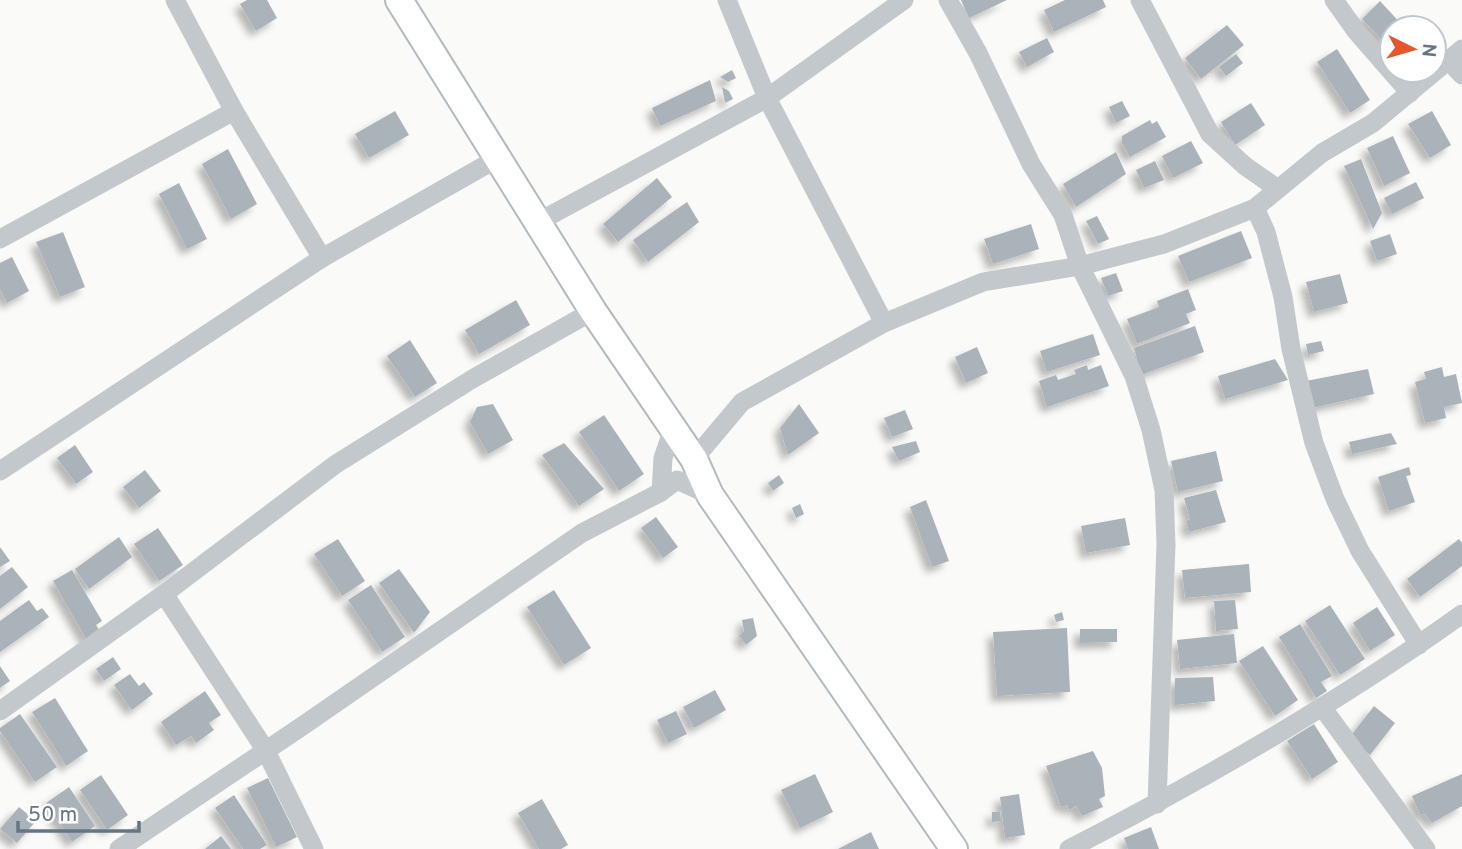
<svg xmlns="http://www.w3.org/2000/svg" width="1462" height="849" font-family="Overpass,sans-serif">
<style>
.building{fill:#aab3b9;filter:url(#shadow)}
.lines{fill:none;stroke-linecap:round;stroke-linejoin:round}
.secondary-casing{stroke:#b3babf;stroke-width:30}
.street{stroke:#c3c8cc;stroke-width:19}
.secondary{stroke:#fff;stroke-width:26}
</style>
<defs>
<filter id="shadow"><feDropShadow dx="-6" dy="6" stdDeviation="3.5" flood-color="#0004"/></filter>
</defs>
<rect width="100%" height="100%" fill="#fafaf8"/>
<g class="building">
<path d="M247,0H267L277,18L256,31L240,4Z"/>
<path d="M961,0H1007L969,18Z"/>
<path d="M1065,0H1103L1106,7L1054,32L1044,10Z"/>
<path d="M1380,1L1405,28H1392V51L1362,19Z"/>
<path d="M1227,25L1244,45L1201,79L1185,58Z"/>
<path d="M1047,38L1054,52L1027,67L1019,52Z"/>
<path d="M1337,49L1370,100L1350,113L1317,62Z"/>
<path d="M1236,54L1243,63L1226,76L1219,67Z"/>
<path d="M732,70L736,78L728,82L720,77Z"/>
<path d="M710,80L716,101L660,126L652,108Z"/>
<path d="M722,87L729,91L733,99L725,103Z"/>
<path d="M1122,101L1130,116L1116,123L1109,107Z"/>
<path d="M1251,103L1265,125L1235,145L1221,122Z"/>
<path d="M395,111L409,135L369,158L355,134Z"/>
<path d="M1432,111L1451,145L1430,158L1408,124Z"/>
<path d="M1150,120L1152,124L1157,121L1166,137L1130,157L1122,143V136Z"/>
<path d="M1393,136L1410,173L1384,186L1367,148Z"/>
<path d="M1191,141L1203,163L1173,178L1162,156Z"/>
<path d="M228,149L257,204L231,219L202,164Z"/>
<path d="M1116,152L1126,174L1076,207L1063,184Z"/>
<path d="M1361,159L1382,213L1373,229L1344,166Z"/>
<path d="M1155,161L1164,180L1144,188L1136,170Z"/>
<path d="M657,178L672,197L618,242L603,224Z"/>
<path d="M1416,182L1424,198L1392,214L1384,198Z"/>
<path d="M179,183L207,239L187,249L159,194Z"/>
<path d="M687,202L699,222L648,262L633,240Z"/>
<path d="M1097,216L1109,239L1098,244L1086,221Z"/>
<path d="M1031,224L1039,249L993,264L984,239Z"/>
<path d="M1241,231L1252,258L1189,282L1178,256Z"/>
<path d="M63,232L85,287L60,297L36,242Z"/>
<path d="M1390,234L1397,254L1377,261L1370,241Z"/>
<path d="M12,257L29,291L7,303L0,289V263Z"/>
<path d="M1116,273L1123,291L1108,296L1101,278Z"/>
<path d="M1340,274L1348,303L1314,312L1306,282Z"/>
<path d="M1188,289L1196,310L1186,314L1190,323L1137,344L1127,319L1159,307L1157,301Z"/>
<path d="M516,300L530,325L479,354L465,330Z"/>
<path d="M1195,326L1204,352L1141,375L1134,348Z"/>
<path d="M1093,334L1100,355L1047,372L1040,351Z"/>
<path d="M410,340L437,383L415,397L387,356Z"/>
<path d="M1321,341L1324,351L1308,355L1306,344Z"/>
<path d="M977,347L988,373L966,383L955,357Z"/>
<path d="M1275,359L1288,380L1225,399L1218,376Z"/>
<path d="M1087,365L1088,370L1101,365L1109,386L1047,407L1039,381L1056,375L1058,380L1076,374L1074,370Z"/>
<path d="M1442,367L1444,377L1456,374L1462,403L1444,407L1446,418L1425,423L1415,382L1426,379L1424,372Z"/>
<path d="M1368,369L1374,394L1312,408L1306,381Z"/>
<path d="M493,404L513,440L488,454L470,422L477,407Z"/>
<path d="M799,404L819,433L788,455L780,428Z"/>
<path d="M905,410L913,429L892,437L884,418Z"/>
<path d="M604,415L644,474L619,491L579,432Z"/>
<path d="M1391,433L1397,444L1352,454L1349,442Z"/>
<path d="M916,441L920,452L899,461L892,447Z"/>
<path d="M564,443L604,489L579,506L542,455Z"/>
<path d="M75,445L93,472L76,484L57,458Z"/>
<path d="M1216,451L1223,481L1178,492L1171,461Z"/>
<path d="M1409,467L1411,475L1406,476L1415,502L1389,511L1378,477Z"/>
<path d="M145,470L161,491L139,508L123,487Z"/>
<path d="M779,475L784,483L773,491L768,483Z"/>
<path d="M1216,490L1226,522L1189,532L1186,521L1190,519L1184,498Z"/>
<path d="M926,500L949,561L932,567L910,507Z"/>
<path d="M800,504L804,514L796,518L792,508Z"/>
<path d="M656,517L678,547L663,558L641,528Z"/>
<path d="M1125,518L1130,545L1086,553L1081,526Z"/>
<path d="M158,528L183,565L159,581L134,544Z"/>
<path d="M119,537L132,557L89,589L75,569Z"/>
<path d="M338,539L365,581L342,596L314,554Z"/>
<path d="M1459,539L1462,543V566L1420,597L1407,579Z"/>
<path d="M0,547L10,561L0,567Z"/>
<path d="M1249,564L1251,592L1185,598L1182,570Z"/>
<path d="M12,567L28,587L0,609V576Z"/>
<path d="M399,569L430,612L414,633L379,583Z"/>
<path d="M72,570L102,621L96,625L101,633L87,641L53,581Z"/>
<path d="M371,585L405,637L382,652L348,600Z"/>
<path d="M554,590L591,648L564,665L527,607Z"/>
<path d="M29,600L37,611L42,608L49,617L0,652V621Z"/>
<path d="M1235,600L1238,629L1216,631L1214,601Z"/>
<path d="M1330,605L1365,659L1340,675L1305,621Z"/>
<path d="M1377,607L1395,635L1370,651L1353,623Z"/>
<path d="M1062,612L1064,620L1056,622L1054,615Z"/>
<path d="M753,618L757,636L746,645L739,636L744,631L742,620Z"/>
<path d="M1300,624L1332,676L1321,682L1327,691L1316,698L1279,637Z"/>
<path d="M1067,628L1070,692L997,696L993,632Z"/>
<path d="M1080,629H1117V642L1080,643Z"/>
<path d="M1234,634L1237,663L1180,669L1177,640Z"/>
<path d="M1263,646L1298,700L1275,716L1239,661Z"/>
<path d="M113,657L121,669L104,681L96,669Z"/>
<path d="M0,666L10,681L0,688Z"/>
<path d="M130,674L139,686L144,682L153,694L132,710L114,685Z"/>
<path d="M1213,677L1215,701L1175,705V678Z"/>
<path d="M715,690L726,710L694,728L683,707Z"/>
<path d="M205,691L221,715L209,723L214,730L196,743L191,736L176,745L161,722Z"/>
<path d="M55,698L88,751L66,766L32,712Z"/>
<path d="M1374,706L1395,723L1370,755L1349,738Z"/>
<path d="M676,711L687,734L668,743L657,720Z"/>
<path d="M20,714L57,767L35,782L0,731V728Z"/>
<path d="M1314,724L1338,762L1312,779L1287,741Z"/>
<path d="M1093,751L1102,768L1105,796L1099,799L1103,807L1082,816L1076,806L1069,810L1067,805L1061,807L1046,766Z"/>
<path d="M815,774L833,812L800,828L781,790Z"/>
<path d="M1462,774V806L1432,823L1425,814L1420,815L1412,796Z"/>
<path d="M101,775L128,815L107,830L80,790Z"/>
<path d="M268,778L297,837L276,847L247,788Z"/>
<path d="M69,787L95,826L72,842L46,803Z"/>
<path d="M1019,794L1025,835L1005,838L1000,797Z"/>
<path d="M234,795L267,845L260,849H243L215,808Z"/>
<path d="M542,799L568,845L561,849H539L518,813Z"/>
<path d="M19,807L36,821L17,843L0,829Z"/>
<path d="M992,812H1000L1001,821L992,822Z"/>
<path d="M1151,827L1159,849H1128L1124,838Z"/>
<path d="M871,832L879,849H838Z"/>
<path d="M221,836L231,849H205Z"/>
</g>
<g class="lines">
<defs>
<path id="secondary" d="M399,0L593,311L694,459L710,495L954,849"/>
</defs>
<use href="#secondary" class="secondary-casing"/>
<g class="street">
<path d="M175,0L234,111L322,258"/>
<path d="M727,0L767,98L884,323"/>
<path d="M948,0L978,53L1031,164L1063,215L1080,266L1134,376L1151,430L1164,490L1166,544L1157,804"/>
<path d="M1140,0L1210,134L1245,166L1278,189"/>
<path d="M1334,0L1356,31L1410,93"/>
<path d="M1448,60L1462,75"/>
<path d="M1255,208L1322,153L1373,123L1462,49"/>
<path d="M538,222L767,98L904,0"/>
<path d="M0,239L234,111"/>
<path d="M694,459L742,402L884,323L983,282L1080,266L1164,244L1255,208L1266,232L1283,297L1291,349L1314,443L1335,499L1360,551L1419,645"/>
<path d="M0,471L322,258L498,158"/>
<path d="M661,492L663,458L673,429"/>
<path d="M164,594L266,751L314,849"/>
<path d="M1322,707L1426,849"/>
<path d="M0,711L164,594L336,464L474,378L593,311"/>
<path d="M119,849L298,729L582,533L661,492L677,480L710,495"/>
<path d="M1069,849C1205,779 1338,703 1462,614"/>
</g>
<use href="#secondary" class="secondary"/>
</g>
<g transform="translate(1413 49) rotate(95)"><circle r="33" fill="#ffffff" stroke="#c1c8cd" stroke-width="2"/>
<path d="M0-5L12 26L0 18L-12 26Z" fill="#e4572e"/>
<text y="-10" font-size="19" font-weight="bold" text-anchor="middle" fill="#657683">N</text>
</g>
<path d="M18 821v10h121v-10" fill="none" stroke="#657683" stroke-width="3.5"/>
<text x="28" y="821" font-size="21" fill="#657683" stroke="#ffffff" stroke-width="5" paint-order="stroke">50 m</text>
</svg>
